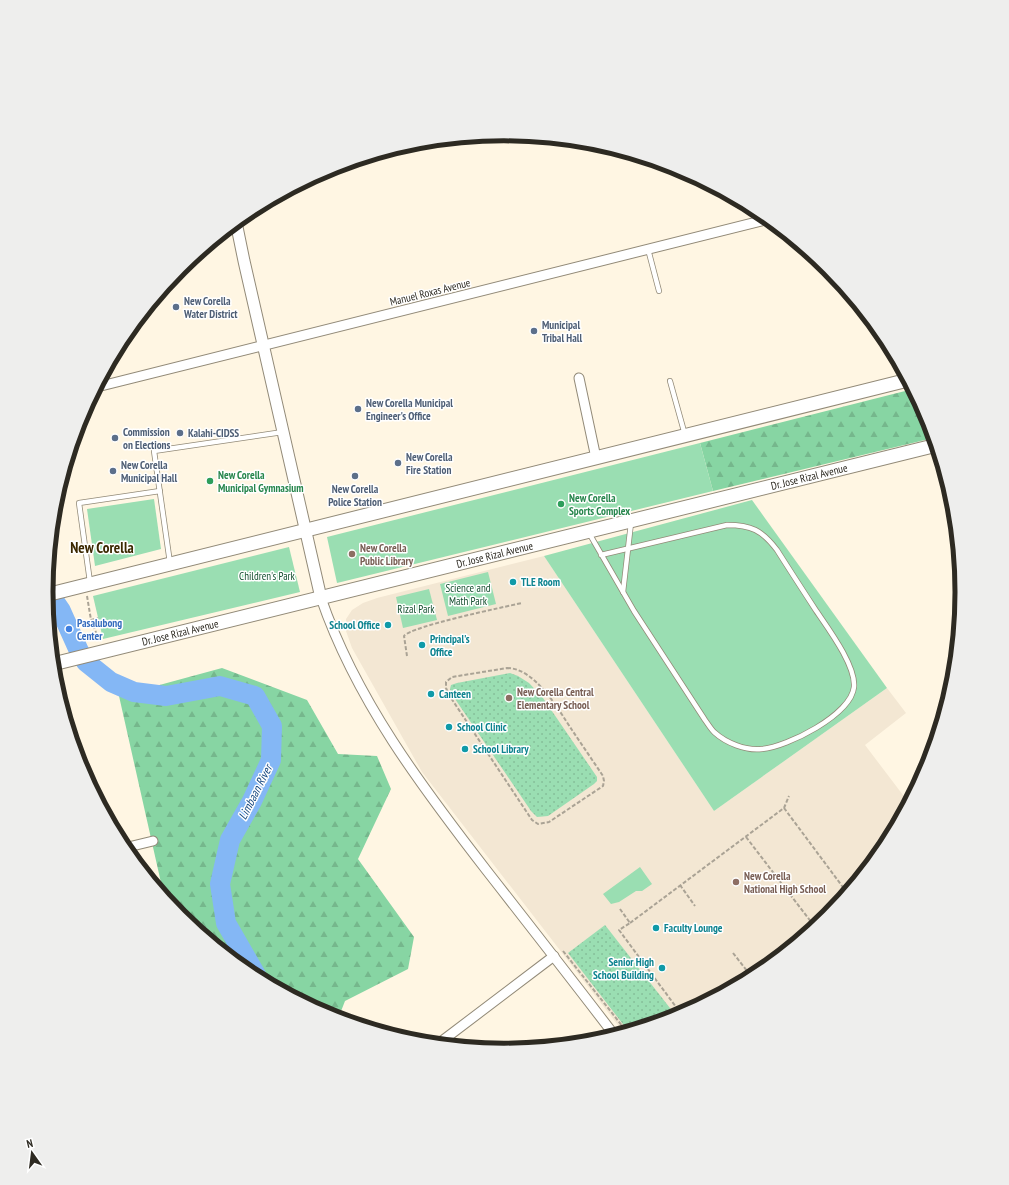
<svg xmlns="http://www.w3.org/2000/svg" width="1009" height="1185" font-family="'PT Sans Narrow',sans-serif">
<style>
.education{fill:#f3e7d3}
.grass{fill:url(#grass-dots)}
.forest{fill:url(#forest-firs)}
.green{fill:#9adeb2}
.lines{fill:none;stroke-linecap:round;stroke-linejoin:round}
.river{stroke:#84b7f5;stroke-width:20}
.service-casing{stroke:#928a78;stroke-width:6}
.minor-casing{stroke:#928a78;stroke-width:11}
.tertiary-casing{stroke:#928a78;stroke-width:13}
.secondary-casing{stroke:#928a78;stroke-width:15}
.path{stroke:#aaa395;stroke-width:2;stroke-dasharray:4 2;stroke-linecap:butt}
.service{stroke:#fff;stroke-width:4.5}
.minor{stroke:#fff;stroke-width:9}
.tertiary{stroke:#fff;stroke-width:11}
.secondary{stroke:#fff;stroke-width:13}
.service-dot{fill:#5c6f8a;stroke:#fff;stroke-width:1.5}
.leisure-dot{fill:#2e9e5b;stroke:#fff;stroke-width:1.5}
.education-dot{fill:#8d6e63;stroke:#fff;stroke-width:1.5}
.culture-dot{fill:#0f9aa8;stroke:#fff;stroke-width:1.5}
.shop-dot{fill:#3f7fe0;stroke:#fff;stroke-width:1.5}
.labels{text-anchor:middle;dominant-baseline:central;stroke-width:3;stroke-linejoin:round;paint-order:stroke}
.street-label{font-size:11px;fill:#2d2a22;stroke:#fff}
.service-label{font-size:11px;font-weight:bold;fill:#4e5e75;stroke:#fff;text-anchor:start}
.leisure-label{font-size:11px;font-weight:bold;fill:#27864d;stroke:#fff;text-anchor:start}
.education-label{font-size:11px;font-weight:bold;fill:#785e54;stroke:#fff;text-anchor:start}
.park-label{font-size:11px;fill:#134e2e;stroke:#fff}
.culture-label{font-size:11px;font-weight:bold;fill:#0d838f;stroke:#fff;text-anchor:start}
.shop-label{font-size:11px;font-weight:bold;fill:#366cbe;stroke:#fff;text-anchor:start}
.water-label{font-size:12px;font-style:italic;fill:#14467e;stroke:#fff}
.district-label{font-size:15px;font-weight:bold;fill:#3b2800;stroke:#fff}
.rim{fill:none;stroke:#2d2a22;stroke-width:5}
</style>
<defs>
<pattern id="grass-dots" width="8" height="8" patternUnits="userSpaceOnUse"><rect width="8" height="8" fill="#9adeb2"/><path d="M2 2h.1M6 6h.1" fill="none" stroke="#85bf99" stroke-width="1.8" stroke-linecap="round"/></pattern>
<pattern id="forest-firs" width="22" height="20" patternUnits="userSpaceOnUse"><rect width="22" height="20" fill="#87d5a3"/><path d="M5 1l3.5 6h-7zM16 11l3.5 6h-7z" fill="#75b78c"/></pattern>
</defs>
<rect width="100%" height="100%" fill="#fff6e3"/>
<path class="education" d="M544,556L714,811L887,688L906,713L865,745L909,803L886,847L829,917L759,974L680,1016L624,1033L422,772L352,648L346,631V619L352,610L363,603L377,598Z"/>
<g class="grass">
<path d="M510,673L518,676L529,683L543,698L597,777V781L594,784L548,816L537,817L531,811L453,696L450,689L451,685L457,683Z"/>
<path d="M605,925L677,1017L629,1032L568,953Z"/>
</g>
<g class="forest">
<path d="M913,389L920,402L929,439L713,491L700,443Z"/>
<path d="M222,668L307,700L338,754L377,756L391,789L358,859L414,937L408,969L345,1001L338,1019L329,1016L250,974L180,917L164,896L119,696Z"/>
</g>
<g class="green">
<path d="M700,443L713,491L337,583L327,537Z"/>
<path d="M154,499L161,549L95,566L87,509Z"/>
<path d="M752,500L887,688L714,811L544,556Z"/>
<path d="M289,547L300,592L103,639L93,596Z"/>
<path d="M488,572L496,604L448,616L440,584Z"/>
<path d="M429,589L437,620L403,628L396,597Z"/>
<path d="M640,867L652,884L642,891H636L619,902L611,904L603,894Z"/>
</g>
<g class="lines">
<path class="river" d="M46,589L61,611L79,651L86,662L111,682L134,692L166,696L220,686L255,696L272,726L271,760L252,801L230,840L220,884L226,923L256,975L257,977"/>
<defs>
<g id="service">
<path d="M648,249L659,291"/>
<path d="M670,381L685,435"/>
<path d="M589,533L634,611L705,720C708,724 711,729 714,732C726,743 746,751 762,749C787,747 851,715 854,687C856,665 827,627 815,609C802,589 789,569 777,550C762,530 751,525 727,525L601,555"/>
<path d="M170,563L154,451L283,432"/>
<path d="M90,582L79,503L160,491"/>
<path d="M623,592L631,523"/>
</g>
<g id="minor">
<path d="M579,378L596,458"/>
<path d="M97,387L769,219"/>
<path d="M953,500L954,505"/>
<path d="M321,598C356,700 422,787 487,871C530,926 573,981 615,1036"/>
<path d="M124,848L153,841"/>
<path d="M438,1044L554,956"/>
</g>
<path id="tertiary" d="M236,222L244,261L321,598"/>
<g id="secondary">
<path d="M46,595L908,380"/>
<path id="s1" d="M53,664L937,445"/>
</g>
</defs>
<use href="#service" class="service-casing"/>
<use href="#minor" class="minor-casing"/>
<use href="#tertiary" class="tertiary-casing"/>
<use href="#secondary" class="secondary-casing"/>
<g class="path">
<path d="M87,596L91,620L99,640"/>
<path d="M91,620L98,618"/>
<path d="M407,656L404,636C412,626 504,607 522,603"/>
<path d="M507,668C535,668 558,709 572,730C582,745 593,761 603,776L604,781L603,786L549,822L538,824L532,820L449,695L446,688V682L452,677Z"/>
<path d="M784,808L848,894"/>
<path d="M746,837L815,927"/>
<path d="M680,885L695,906"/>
<path d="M620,909L630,923L619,930L682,1015"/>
<path d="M630,923L784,808L789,796"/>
<path d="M563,951L627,1032"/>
<path d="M733,953L751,976"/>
<path d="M741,984L829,916"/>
</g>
<use href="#service" class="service"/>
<use href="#minor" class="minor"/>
<use href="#tertiary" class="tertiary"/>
<use href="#secondary" class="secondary"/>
</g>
<g class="service-dot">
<circle cx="176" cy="307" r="4"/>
<circle cx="534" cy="331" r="4"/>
<circle cx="358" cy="409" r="4"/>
<circle cx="180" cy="433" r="4"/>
<circle cx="115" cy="438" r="4"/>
<circle cx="398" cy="463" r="4"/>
<circle cx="113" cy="471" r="4"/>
<circle cx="355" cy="476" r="4"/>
</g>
<g class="leisure-dot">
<circle cx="210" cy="481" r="4"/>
<circle cx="561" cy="504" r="4"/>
</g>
<g class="education-dot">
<circle cx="352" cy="554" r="4"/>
<circle cx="509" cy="698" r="4"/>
<circle cx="736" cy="882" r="4"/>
</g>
<g class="culture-dot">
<circle cx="513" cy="582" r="4"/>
<circle cx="388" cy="625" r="4"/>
<circle cx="422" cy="645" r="4"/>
<circle cx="431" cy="694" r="4"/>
<circle cx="449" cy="727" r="4"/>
<circle cx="465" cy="749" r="4"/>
<circle cx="656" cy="928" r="4"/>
<circle cx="662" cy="968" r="4"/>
</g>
<circle class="shop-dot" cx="69" cy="629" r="4"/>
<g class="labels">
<g class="street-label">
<text transform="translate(430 292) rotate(-14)">Manuel Roxas Avenue</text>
<text stroke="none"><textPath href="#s1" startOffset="779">Dr. Jose Rizal Avenue</textPath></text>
<text stroke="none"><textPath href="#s1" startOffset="455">Dr. Jose Rizal Avenue</textPath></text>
<text stroke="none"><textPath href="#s1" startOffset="131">Dr. Jose Rizal Avenue</textPath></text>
</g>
<g class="service-label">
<text x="184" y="301">New Corella<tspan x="184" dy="13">Water District</tspan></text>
<text x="542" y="325">Municipal<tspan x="542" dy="13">Tribal Hall</tspan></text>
<text x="366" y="403">New Corella Municipal<tspan x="366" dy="13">Engineer's Office</tspan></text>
<text x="123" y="432">Commission<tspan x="123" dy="13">on Elections</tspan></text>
<text x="188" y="433">Kalahi-CIDSS</text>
<text x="406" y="457">New Corella<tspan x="406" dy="13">Fire Station</tspan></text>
<text x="121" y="465">New Corella<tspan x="121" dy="13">Municipal Hall</tspan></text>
<text x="355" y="489" text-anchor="middle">New Corella<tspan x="355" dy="13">Police Station</tspan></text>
</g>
<g class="leisure-label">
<text x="218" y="475">New Corella<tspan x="218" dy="13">Municipal Gymnasium</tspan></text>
<text x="569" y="498">New Corella<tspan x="569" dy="13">Sports Complex</tspan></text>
</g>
<g class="education-label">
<text x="360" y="548">New Corella<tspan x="360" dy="13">Public Library</tspan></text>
<text x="517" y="692">New Corella Central<tspan x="517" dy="13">Elementary School</tspan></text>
<text x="744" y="876">New Corella<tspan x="744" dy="13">National High School</tspan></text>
</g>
<g class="park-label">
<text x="267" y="576">Children's Park</text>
<text x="468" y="588">Science and<tspan x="468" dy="13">Math Park</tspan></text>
<text x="416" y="609">Rizal Park</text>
</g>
<g class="culture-label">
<text x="521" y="582">TLE Room</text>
<text x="380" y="625" text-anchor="end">School Office</text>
<text x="430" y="639">Principal's<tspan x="430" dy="13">Office</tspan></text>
<text x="439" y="694">Canteen</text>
<text x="457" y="727">School Clinic</text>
<text x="473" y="749">School Library</text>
<text x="664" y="928">Faculty Lounge</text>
<text x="654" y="962" text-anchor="end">Senior High<tspan x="654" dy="13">School Building</tspan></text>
</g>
<g class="shop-label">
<text x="77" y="623">Pasalubong<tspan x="77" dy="13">Center</tspan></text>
</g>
<g class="water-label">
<text transform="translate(255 792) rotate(-63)">Limbaan River</text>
</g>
<g class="district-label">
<text x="102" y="547">New Corella</text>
</g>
</g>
<path d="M0 0H1009V1185H0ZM53 592a451 451 0 1 1 902 0a451 451 0 1 1-902 0Z" fill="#eeeeed" fill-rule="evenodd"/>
<path class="rim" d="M53 592a451 451 0 1 1 902 0a451 451 0 1 1-902 0Z"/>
<g transform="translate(32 1153) rotate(346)" stroke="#ffffff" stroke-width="3" paint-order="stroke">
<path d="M0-3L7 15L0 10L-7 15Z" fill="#2d2a22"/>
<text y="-6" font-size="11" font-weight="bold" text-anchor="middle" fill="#2d2a22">N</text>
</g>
</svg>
